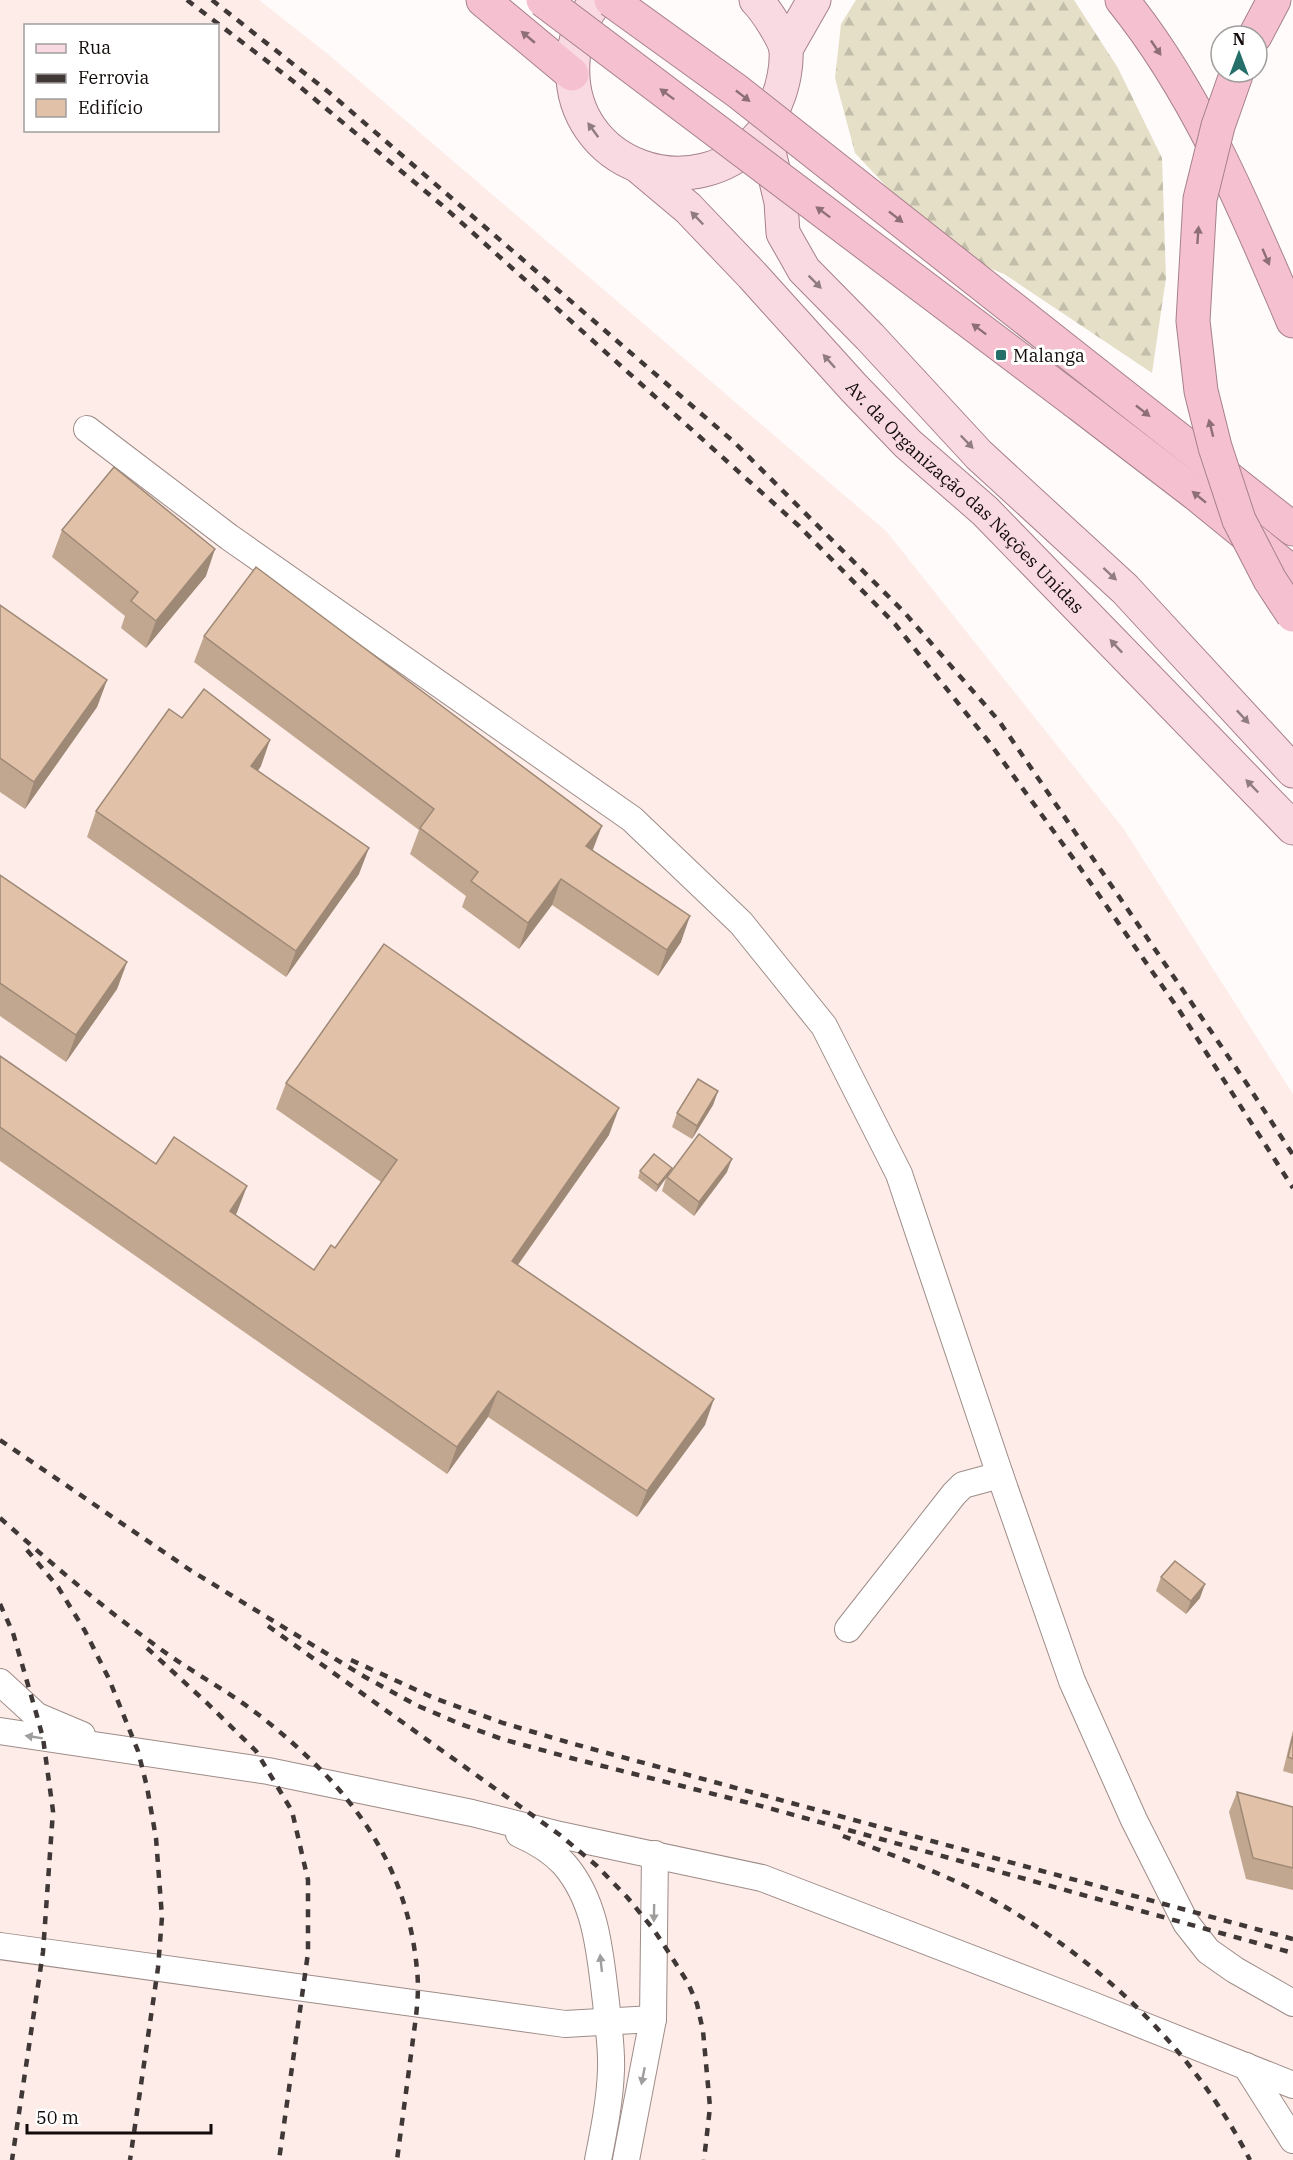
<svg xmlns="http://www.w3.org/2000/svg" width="1293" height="2160" font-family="'IBM Plex Serif',serif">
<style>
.built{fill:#fdece8;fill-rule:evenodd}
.forest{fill:url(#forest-firs)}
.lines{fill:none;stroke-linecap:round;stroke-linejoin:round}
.minor-casing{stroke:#9e8c88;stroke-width:28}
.major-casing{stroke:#a6818b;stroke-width:35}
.highway-casing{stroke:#a6818b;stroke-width:35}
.minor{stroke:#fff;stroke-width:26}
.major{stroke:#f9dae3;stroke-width:33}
.highway{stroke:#f5c1d0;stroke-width:33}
.rail{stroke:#3f3837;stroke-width:4.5;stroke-dasharray:8 8;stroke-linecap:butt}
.highway-bridge-casing{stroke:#a6818b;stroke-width:35;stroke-linecap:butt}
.highway-bridge{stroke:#f5c1d0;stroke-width:33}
.wall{fill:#c2a790}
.shaded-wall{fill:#9e8876}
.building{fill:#e1c2a8;stroke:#9e8876;stroke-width:1.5}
.oneway{fill:#8f6f77}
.oneway2{fill:#917d81}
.oneway3{fill:#a09d9d}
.poi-dot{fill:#246f6a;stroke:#fff;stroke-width:2}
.labels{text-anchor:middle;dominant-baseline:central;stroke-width:6;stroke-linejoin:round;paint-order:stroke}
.poi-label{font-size:18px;fill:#120b0a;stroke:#fff;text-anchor:start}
.street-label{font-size:18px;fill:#120b0a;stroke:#fff}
</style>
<defs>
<pattern id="forest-firs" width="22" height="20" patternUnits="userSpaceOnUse" patternTransform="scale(1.5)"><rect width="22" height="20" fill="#e5dfc8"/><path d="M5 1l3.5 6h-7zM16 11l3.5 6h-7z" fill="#c3beaa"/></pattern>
</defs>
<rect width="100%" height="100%" fill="#fffbfa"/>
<path class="built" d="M0,0H259L329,55L886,531L1123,828L1293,1094V2160H0ZM26,26H218V130H26Z"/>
<path class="forest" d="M856,0H1074L1118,68L1162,158L1166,278L1152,373L1004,274L934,246L911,213L855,153L835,78L841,24Z"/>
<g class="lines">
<defs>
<g id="minor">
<path d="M87,429L229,537L632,819L741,923L824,1026L899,1174L1000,1475L1072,1681L1134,1820L1186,1923L1208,1951L1235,1970L1293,2003"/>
<path d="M848,1629L954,1494L963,1485L1000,1475"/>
<path d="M0,1682L37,1716L82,1735"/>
<path d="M0,1731L268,1771L472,1813L560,1835L762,1878L1092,2005L1293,2085"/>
<path d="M519,1834C535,1841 552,1851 564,1864C597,1902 600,1954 606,2002C608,2024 612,2047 611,2070C610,2100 604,2130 598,2160"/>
<path d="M0,1946L565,2024L653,2019"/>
<path d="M1246,2066L1293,2140"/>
<path d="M626,2160L653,2019L655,1854"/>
</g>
<g id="major">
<path d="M598,0C582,16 574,40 573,62C566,167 697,212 762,133C769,124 773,110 777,100C783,86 787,66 786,51C785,39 765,9 756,0"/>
<path d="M786,49L814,0"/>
<path d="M764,131L781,202L783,233L804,270L870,337L979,455L1125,589L1293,771"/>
<path id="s1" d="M638,166L688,208L752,275L854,388L908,444L985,511L1293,828"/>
</g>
<g id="highway">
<path d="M483,0L572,74"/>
<path d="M1122,0C1198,94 1246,211 1293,321"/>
<path d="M1255,36L1274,0"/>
<path d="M1097,375L1293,529"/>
<path d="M1076,402L1196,494L1293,573"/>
</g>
</defs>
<use href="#minor" class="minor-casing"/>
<use href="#major" class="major-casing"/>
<use href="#highway" class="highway-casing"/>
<use href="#minor" class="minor"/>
<use href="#major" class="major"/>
<use href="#highway" class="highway"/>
<g class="rail">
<path d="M187,0L293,81L443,206L799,526L895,624L989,742L1078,865L1179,1010L1293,1188"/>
<path d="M212,0L331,94L734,442L904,612L999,721L1247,1084L1293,1155"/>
<path d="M0,1440L190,1570L365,1677L416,1705L458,1723L502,1739L571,1758L765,1807L1293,1953"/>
<path d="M0,1518C49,1561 98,1604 151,1642C187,1670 228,1690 264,1719C348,1786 407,1860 417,1970C420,1996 415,2022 412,2047C407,2085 402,2122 397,2160"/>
<path d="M27,1550L58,1587L85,1631L109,1679L138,1751L147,1787L156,1838L162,1917L158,1968L130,2160"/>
<path d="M0,1604L13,1633L37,1716L43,1738L53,1811L43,1952L12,2160"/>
<path d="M268,1626L560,1835L597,1866L627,1897L654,1930L671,1956L688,1983L697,2004L703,2031L710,2107L704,2160"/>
<path d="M147,1648L207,1703L256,1751L292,1811L308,1880V1953L279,2160"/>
<path d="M351,1660L434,1698L503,1723L574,1744L1293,1939"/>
<path d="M843,1836C896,1857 952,1876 1002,1905C1106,1966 1195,2052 1250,2160"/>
</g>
<defs>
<g id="highway-bridge">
<path d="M543,0L1076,402"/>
<path d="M611,0L737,91L1097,375"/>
<path d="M1237,72L1218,126L1200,199L1193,321L1201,391L1215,447L1239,520L1270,580L1293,615"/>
</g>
</defs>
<use href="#highway-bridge" class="highway-bridge-casing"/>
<use href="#highway-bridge" class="highway-bridge"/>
</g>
<g class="wall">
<path d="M62,530L206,576L146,648L121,628L125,616L52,557Z"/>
<path d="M0,605L107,680L97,707L25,809L0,792Z"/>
<path d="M204,636L593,851L681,942L658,976L552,905L519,949L462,907L466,896L410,854L419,830L194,662Z"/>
<path d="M182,718L261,766L258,771L359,874L286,977L87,837L96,811Z"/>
<path d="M0,875L127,962L117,989L66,1062L0,1016Z"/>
<path d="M0,1056L156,1164L247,1186L237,1212L236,1215L314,1270L335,1248L381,1182L276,1109L286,1083L609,1135L518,1265L705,1425L637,1517L488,1417L447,1474L0,1161Z"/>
<path d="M718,1091L713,1105L692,1139L672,1127L677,1113Z"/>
<path d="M640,1171L670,1173L727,1172L694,1216L662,1191L666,1178L656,1192L638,1178Z"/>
<path d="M1161,1577L1200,1598L1186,1614L1156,1591Z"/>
<path d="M1293,1730V1774L1283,1771Z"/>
<path d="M1237,1792L1293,1807V1890L1246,1879L1229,1812Z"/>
</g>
<g class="shaded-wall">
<path d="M215,549L206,576L146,648L156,621Z"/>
<path d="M107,680L97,707L25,809L34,782Z"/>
<path d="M270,740L261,766L242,792L251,766Z"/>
<path d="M602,826L592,852L586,846Z"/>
<path d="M369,848L359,874L286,977L296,951Z"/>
<path d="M561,879L552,905L519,949L528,923Z"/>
<path d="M690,916L681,942L658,976L667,950Z"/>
<path d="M127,962L117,989L66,1062L76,1035Z"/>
<path d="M718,1091L713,1105L692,1139L697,1126Z"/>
<path d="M619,1108L609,1135L502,1287L512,1261Z"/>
<path d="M732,1159L727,1172L694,1216L699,1202Z"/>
<path d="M672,1168L669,1174L656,1192L658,1185Z"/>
<path d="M247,1186L237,1212L220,1238L230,1211Z"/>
<path d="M498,1391L488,1417L447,1474L457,1447Z"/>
<path d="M714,1399L705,1425L637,1517L647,1491Z"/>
<path d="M1205,1584L1200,1598L1186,1614L1191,1601Z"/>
</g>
<g class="building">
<path d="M114,467L215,549L156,621L131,601L138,592L62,530Z"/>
<path d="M256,567L602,826L586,846L690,916L667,950L561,879L528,923L471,881L478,872L420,828L434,809L204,636Z"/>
<path d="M0,605L107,680L34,782L0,758Z"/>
<path d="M204,689L270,740L251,766L369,848L296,951L96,811L169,709L182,718Z"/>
<path d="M0,875L127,962L76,1035L0,983Z"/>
<path d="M384,944L619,1108L512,1261L714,1399L647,1491L498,1391L457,1447L0,1127V1056L156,1164L174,1137L247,1186L230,1211L314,1270L331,1245L335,1248L397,1160L286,1083Z"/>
<path d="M698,1079L718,1091L697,1126L677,1113Z"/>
<path d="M699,1134L732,1159L699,1202L667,1177Z"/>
<path d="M654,1154L672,1168L658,1185L640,1171Z"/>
<path d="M1175,1561L1205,1584L1191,1601L1161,1577Z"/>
<path d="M1293,1736V1759L1288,1757Z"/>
<path d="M1237,1792L1293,1807V1868L1253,1858Z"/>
</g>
<defs><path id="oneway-solid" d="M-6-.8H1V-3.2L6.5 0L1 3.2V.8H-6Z" transform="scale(1.5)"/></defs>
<g class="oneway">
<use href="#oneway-solid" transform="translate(528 37) rotate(-140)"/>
<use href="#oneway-solid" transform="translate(1156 48) rotate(56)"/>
<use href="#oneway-solid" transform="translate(667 94) rotate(-143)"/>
<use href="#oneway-solid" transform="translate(743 96) rotate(38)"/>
<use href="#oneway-solid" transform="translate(823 212) rotate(-143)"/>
<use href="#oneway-solid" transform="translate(896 217) rotate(38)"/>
<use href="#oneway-solid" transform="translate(1198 235) rotate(-86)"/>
<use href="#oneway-solid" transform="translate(1266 257) rotate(67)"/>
<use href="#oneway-solid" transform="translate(979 329) rotate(-143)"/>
<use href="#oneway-solid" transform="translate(1143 411) rotate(38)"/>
<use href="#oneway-solid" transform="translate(1211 428) rotate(-104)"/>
<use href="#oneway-solid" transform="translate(1199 497) rotate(-141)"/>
</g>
<g class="oneway2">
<use href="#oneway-solid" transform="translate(593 130) rotate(-126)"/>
<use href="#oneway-solid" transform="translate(697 218) rotate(-134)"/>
<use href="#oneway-solid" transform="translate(815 282) rotate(45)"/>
<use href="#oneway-solid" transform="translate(829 361) rotate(-132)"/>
<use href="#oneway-solid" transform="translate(967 442) rotate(46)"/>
<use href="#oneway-solid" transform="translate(1110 574) rotate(43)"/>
<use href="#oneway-solid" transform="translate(1116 646) rotate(-133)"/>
<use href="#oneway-solid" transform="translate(1243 717) rotate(47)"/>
<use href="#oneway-solid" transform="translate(1252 786) rotate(-134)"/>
</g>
<g class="oneway3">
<use href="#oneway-solid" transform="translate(34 1737) rotate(-171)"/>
<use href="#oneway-solid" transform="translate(654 1913) rotate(91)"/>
<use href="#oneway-solid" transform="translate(601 1963) rotate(-96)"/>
<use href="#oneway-solid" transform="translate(643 2076) rotate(101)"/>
</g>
<rect class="poi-dot" x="995" y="349" width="12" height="12" rx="3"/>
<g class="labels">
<g class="poi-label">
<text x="1013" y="355">Malanga</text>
</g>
<g class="street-label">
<text stroke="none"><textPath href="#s1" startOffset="466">Av. da Organização das Nações Unidas</textPath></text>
</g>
</g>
<rect x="24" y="24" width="195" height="108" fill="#ffffff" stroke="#a09d9d" stroke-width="1.5"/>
<rect x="36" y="44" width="30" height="9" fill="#f9dae3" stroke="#a09d9d" stroke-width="1.5"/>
<text x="78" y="54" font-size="18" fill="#120b0a">Rua</text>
<rect x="36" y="74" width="30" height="9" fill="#3f3837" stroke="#a09d9d" stroke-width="1.5"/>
<text x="78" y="84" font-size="18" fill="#120b0a">Ferrovia</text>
<rect x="36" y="99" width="30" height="18" fill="#e1c2a8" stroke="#a09d9d" stroke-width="1.5"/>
<text x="78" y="114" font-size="18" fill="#120b0a">Edifício</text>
<g transform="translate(1239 54)"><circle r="28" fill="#ffffff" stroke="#a09d9d" stroke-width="1.5"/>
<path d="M0-4.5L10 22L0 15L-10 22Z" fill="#246f6a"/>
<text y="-9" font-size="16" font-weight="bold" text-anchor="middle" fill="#120b0a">N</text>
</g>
<path d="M27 2124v9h184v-9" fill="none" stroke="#120b0a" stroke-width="3"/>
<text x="36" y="2124" font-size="18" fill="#120b0a" stroke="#ffffff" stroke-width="4.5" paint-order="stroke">50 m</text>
</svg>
